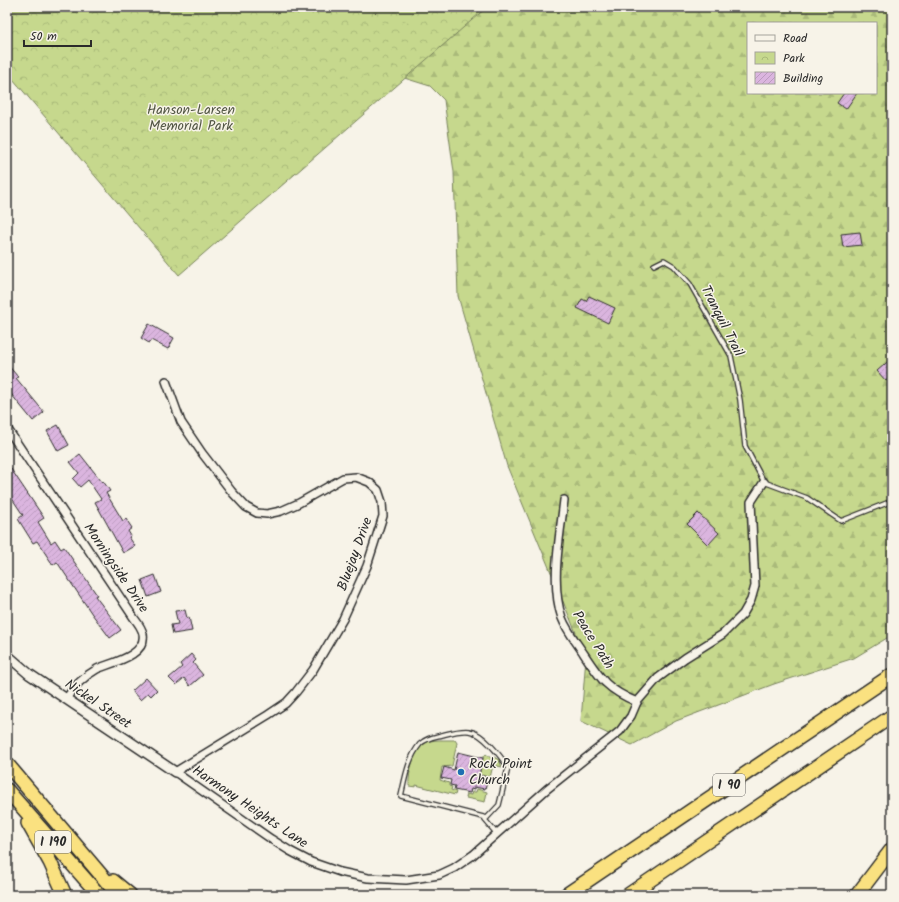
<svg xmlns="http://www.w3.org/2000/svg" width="899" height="902" font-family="Kalam,sans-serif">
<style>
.grass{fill:#c6d88d;stroke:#78825c}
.forest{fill:url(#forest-firs);stroke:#78825c;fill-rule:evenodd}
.park{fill:url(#park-crowns);stroke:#78825c}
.building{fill:url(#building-hatch);stroke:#2b2b2b}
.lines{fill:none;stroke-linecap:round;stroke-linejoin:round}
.service-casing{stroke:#2b2b2b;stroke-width:6}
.minor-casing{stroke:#2b2b2b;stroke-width:10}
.tertiary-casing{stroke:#2b2b2b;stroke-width:12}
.motorway-casing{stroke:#2b2b2b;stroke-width:16}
.service{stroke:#f7f3e8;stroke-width:3.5}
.minor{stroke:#f7f3e8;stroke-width:7}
.tertiary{stroke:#f7f3e8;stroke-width:9}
.motorway{stroke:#fae180;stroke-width:13}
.poi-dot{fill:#1f6fb2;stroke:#f7f3e8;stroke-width:1.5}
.labels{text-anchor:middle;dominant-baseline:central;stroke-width:3;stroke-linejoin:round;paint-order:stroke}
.shield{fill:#f7f3e8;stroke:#686764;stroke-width:1}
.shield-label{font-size:13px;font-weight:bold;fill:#2b2b2b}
.park-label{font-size:14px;fill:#525644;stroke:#f7f3e8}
.street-label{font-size:14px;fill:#2b2b2b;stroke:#f7f3e8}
.poi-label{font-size:14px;fill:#2b2b2b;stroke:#f7f3e8;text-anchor:start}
</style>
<defs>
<pattern id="forest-firs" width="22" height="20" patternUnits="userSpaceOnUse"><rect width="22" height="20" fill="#c6d88d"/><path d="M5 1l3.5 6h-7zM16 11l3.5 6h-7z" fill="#aaba7a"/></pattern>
<pattern id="park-crowns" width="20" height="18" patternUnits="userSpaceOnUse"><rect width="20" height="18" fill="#c6d88d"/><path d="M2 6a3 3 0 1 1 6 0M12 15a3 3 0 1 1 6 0" fill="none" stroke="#aaba7a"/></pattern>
<pattern id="building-hatch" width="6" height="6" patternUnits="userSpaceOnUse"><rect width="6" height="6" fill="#dbb5df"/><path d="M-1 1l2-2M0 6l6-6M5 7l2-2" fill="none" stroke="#bc9cc0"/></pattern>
</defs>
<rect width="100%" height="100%" fill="#f7f3e8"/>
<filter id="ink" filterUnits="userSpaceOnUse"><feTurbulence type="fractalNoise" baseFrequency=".025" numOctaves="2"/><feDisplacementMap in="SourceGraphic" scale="8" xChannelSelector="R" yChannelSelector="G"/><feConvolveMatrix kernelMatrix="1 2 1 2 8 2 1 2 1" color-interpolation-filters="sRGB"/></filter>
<g filter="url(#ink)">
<g class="grass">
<path d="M443,740H455L457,743L452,766L442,767L440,780L449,783V786L452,787L451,790L456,792L455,795L416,785V787L409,786C408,772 414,749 427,742C432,740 438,740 443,740Z"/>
<path d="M486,754L492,759L494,757L499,760L502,767L493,765L490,778L479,775L483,758Z"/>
<path d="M477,789L487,792L485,802L466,798L467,794L471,795L472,792H476Z"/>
</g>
<path class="forest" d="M176,7H892V635L854,658L774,684L676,721L632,745L581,721L586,657L507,466L458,296L454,172L444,100L430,86ZM748,23H876V93H748Z"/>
<path class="park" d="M7,7H487L179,275L7,72Z"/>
<g class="building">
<path d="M844,93H857L846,109L837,103Z"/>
<path d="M860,232L862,245L843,247L841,234Z"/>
<path d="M589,296L615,308L608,323L577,308L582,299L586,301Z"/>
<path d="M149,324L174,338L168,349L151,340L149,343L141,338Z"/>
<path d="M892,358V376L886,381L877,371Z"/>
<path d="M7,364L18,377L16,378L44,412L33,421L7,389Z"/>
<path d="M58,425L69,445L58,451L47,431Z"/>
<path d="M80,454L102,482L103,481L110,491L106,493L123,521L126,519L132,528L128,531L131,536L129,537L135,546L123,553L95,502L101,499L88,480L80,487L73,479L79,473L70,462Z"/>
<path d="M7,463L44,518L38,522L51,543L55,540L61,549L64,547L97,595L95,596L121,630L110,638L92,614L57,562L53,565L37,541L33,543L18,519L23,515L7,491Z"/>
<path d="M698,513L719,533L708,545L687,524Z"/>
<path d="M155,575L161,592L148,597L142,580Z"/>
<path d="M185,610L187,618L189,617L192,631L173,634L171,625L178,624L175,611Z"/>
<path d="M191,654L196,660L193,663L203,675L190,686L184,678L176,685L169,678L182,667L180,664Z"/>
<path d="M146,678L157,690L151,696L148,693L140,700L132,691Z"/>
<path d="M458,752L483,758L479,775L488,777L485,789L474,787V790L471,789L470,793L454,790L455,786L450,785L451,780L441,778L444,767L454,770Z"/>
</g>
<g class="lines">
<defs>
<g id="service">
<path d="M654,265L664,260L674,266L690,284L731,356L740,400L745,446L764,482L807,498L841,521L892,501"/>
<path d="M487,818L401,796C405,779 408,758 420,744C426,738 434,737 442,735C450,733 460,730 469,731C483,733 501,756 508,768L499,805L485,820L497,834"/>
</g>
<g id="minor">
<path d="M166,381L181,422L202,453L232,492L246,507L257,513L267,514L281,511L299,503L343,478L356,477L369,482L378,490L382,502L383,516L367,566L343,619L313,670L296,692L286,703L268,715L175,772L271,839L290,851L311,862L340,872L368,878L406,880L439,875L454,868L473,855L547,789L620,731L631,716L637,702L658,678L685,658L723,634L743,614L751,600L755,586L751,502L764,482"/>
<path d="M7,428L134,618C138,623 142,628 143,634C147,656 110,663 97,669C83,677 74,686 66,699"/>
<path d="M564,500C560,537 550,583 562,618C567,631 577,643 584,654C601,680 608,690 637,702"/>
</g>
<path id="tertiary" d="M7,655L29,674L175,772"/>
<g id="motorway">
<path d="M7,764L118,895"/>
<path d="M7,790L99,895"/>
<path d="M28,823L50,862L65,895"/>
<path d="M113,881L130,895"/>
<path d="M566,895L892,675"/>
<path d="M628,895L892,716"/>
<path d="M857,895L892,849"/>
</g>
</defs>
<use href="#service" class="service-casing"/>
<use href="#minor" class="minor-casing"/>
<use href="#tertiary" class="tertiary-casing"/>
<use href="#motorway" class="motorway-casing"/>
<use href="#service" class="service"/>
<use href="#minor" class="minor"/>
<use href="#tertiary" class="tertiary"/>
<use href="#motorway" class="motorway"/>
</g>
</g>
<circle class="poi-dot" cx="461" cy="772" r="4"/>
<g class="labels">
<g class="shield">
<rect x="713" y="774" width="32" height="22" rx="3"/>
<rect x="35" y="831" width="36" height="22" rx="3"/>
</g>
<g class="shield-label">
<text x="729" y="785">I 90</text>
<text x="53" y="842">I 190</text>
</g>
<g class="park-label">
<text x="191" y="110">Hanson-Larsen<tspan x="191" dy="16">Memorial Park</tspan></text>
</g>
<g class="street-label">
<text transform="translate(722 321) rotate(63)">Tranquil Trail</text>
<text transform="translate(355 554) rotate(-70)">Bluejay Drive</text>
<text transform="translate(116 568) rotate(56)">Morningside Drive</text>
<text transform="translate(593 640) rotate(58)">Peace Path</text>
<text transform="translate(98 704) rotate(34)">Nickel Street</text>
<text transform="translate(250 807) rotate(34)">Harmony Heights Lane</text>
</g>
<g class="poi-label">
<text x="469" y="764">Rock Point<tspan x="469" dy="16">Church</tspan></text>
</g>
</g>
<rect width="899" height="902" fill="none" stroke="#f7f3e8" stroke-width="24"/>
<rect x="12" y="12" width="875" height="878" fill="none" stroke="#2b2b2b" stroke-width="1.5" filter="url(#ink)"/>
<rect x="747" y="22" width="130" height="72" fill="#f7f3e8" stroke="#a5a39c"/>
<rect x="755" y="35" width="20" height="6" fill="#f7f3e8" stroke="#a5a39c"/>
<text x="783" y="42" font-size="12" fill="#2b2b2b">Road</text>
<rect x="755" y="52" width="20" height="12" fill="url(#park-crowns)" stroke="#a5a39c"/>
<text x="783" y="62" font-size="12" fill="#2b2b2b">Park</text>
<rect x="755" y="72" width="20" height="12" fill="url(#building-hatch)" stroke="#a5a39c"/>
<text x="783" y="82" font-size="12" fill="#2b2b2b">Building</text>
<path d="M24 40v6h67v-6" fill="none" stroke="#2b2b2b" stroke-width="2"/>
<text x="30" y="40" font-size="12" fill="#2b2b2b" stroke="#f7f3e8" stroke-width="3" paint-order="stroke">50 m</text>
</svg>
